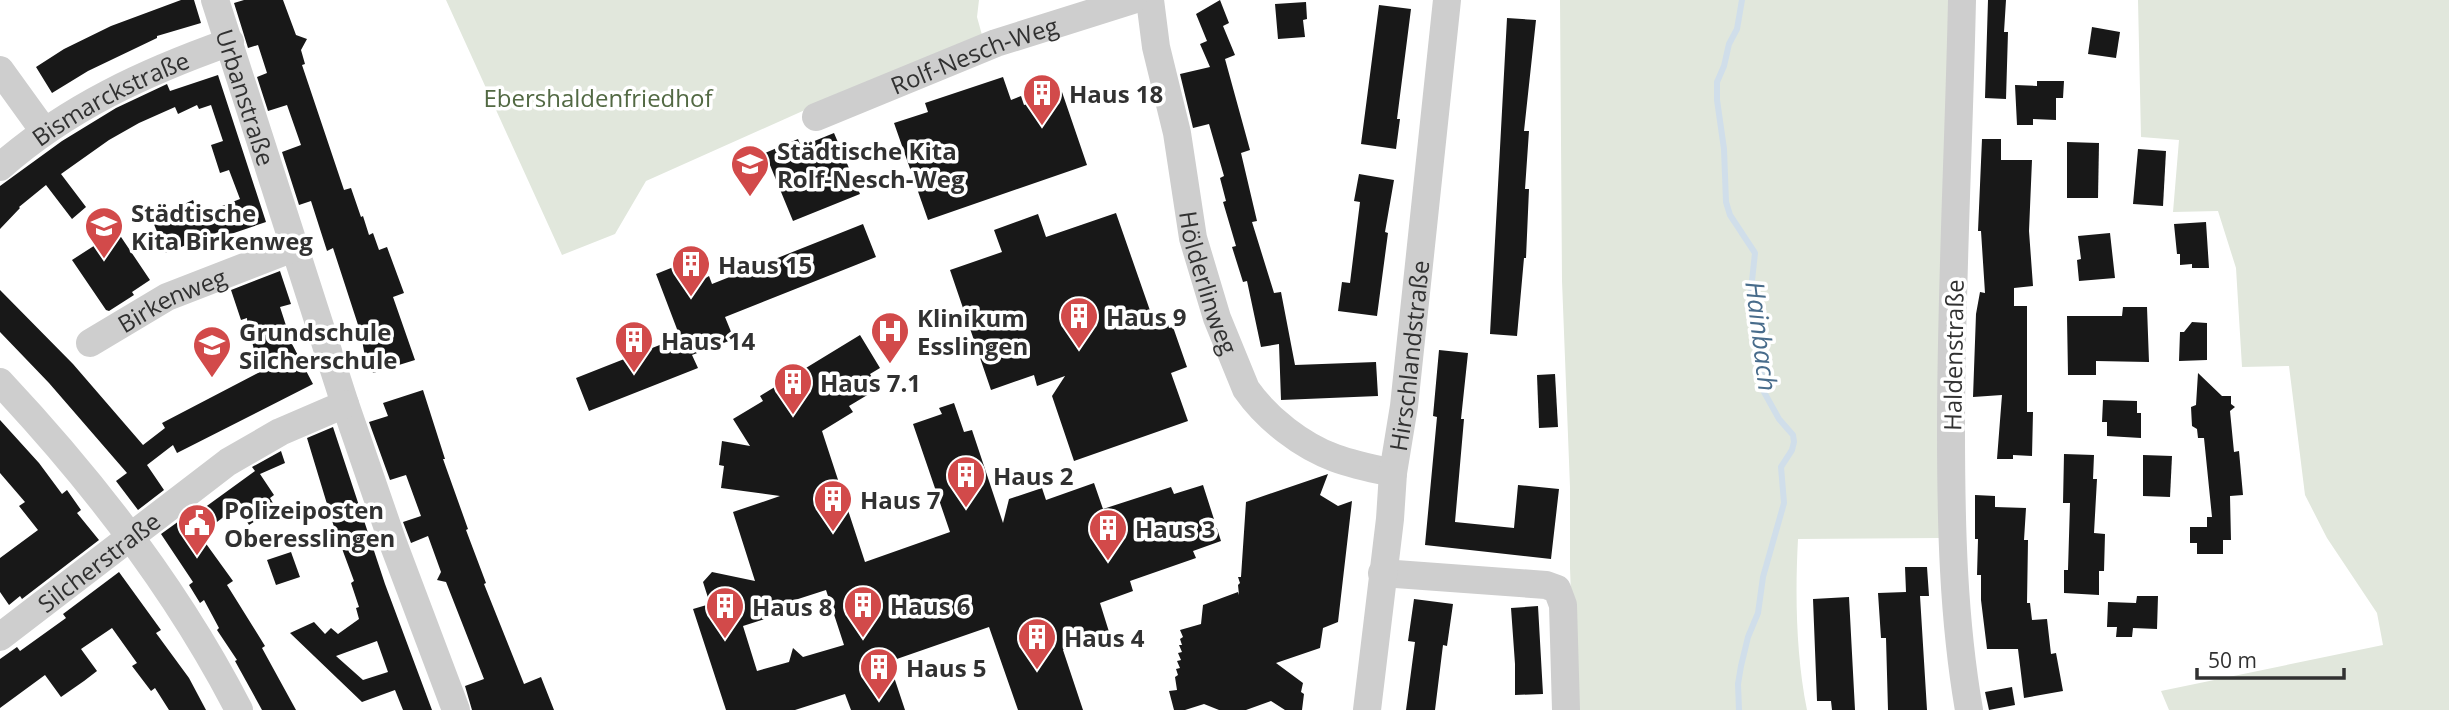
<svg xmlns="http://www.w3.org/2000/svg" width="2449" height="710" font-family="'Open Sans',sans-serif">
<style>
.green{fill:#e1e7dc}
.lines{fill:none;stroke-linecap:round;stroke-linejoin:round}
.stream{stroke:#d0deea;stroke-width:6}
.building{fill:#181818;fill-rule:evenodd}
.minor{stroke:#cecece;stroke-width:28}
.labels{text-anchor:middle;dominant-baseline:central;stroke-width:7;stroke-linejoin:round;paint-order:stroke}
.street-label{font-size:24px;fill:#313131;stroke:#fff}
.poi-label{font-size:24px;font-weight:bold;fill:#313131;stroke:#fff;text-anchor:start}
.park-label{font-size:24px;fill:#526943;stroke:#fff}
.water-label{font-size:26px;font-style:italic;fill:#486c8b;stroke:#fff}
</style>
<rect width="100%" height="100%" fill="#fff"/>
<g class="green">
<path d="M446,0H979L977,17L982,35L825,101L646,181L615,234L562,255Z"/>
<path d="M1560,0H1952L1940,538L1798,539C1795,595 1796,655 1807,710H1575L1570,568V487L1562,281Z"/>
<path d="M2138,0H2449V710H2169L2161,691L2383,645L2377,613L2327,538L2305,495L2289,366L2242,367L2236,268L2218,211L2173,212L2179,140L2141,137Z"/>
</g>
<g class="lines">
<path class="stream" d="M1739,710L1738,684L1741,666L1748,637L1758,613L1763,577L1784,503L1781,467L1792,450L1794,442L1793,435L1779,419L1764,392L1751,290L1755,253L1730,215L1726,202L1724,149L1717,100V82L1724,66L1729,44L1737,29L1742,0"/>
</g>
<g class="building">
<path d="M181,0H194L201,23L157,36V38L88,71L52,93L36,67L64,49L111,26Z"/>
<path d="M244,0H283L296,35L307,39L301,50L305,64L302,65L344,190L351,188L361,217L363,216L369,235L373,233L379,250L387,247L404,293L393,297L415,360L373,373L369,361L365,357L361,334L333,248L327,251L311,201L299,205L282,152L301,145L287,105L268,111L257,77L267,73L258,45L248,48L234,3Z"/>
<path d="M1220,0L1229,23L1223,26L1235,55L1225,59L1250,150L1241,153L1257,221L1252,222L1274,293L1281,292L1295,365L1376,362L1378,396L1281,400L1279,344L1261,347L1247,281L1243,282L1232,247L1236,246L1223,202L1226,201L1220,178L1224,176L1209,124L1193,128L1180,74L1210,67L1200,44L1207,41L1196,14Z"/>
<path d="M1988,0H2006L2004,32H2008L2006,99L1985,98Z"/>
<path d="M1306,2L1307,19L1303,20L1305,37L1278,39L1275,4Z"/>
<path d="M1379,5L1411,9L1397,119H1400L1396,149L1361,144Z"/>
<path d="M1507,18L1536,20L1524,131H1529L1525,189H1529L1526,258H1524L1517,336L1490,334Z"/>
<path d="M2092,27L2120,32L2116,58L2088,54Z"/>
<path d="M218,75L266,222L228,235L226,229L166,253L153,222L180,211L178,207L193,200L199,215L240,199L229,170L220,173L211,145L223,141L211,105L199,109L197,105L178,114L175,107L139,123L109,140L61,174L86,207L72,219L46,185L19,207L20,208L0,229V186L62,141L116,108L167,84L170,91Z"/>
<path d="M1003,77L1011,100L1021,96L1024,105L1062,92L1087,165L928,220L894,123L928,112L925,103Z"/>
<path d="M2037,81H2064L2063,98H2056V120L2033,119V125H2017L2015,85L2037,86Z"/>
<path d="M834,133L860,194L793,221L765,153L798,139L800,144L811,139L812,142Z"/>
<path d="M1982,139H2001V160H2032L2029,231L2033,286L2014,288V306H2027V412H2033L2032,456L2013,455V459H1997L2002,395L1973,397L1976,314L1980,292L1985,293L1981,231H1978Z"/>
<path d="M2067,142L2099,143L2098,198H2067Z"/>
<path d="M2138,149L2166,151L2163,206L2133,204Z"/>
<path d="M1359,174L1394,180L1385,232L1388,233L1377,316L1338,311L1342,282L1350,283L1360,202L1354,201Z"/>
<path d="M1116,213L1154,322L1166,317L1169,328L1173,327L1187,367L1171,373L1188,421L1074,461L1052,396L1065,376L1037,386L1034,375L991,390L950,270L1002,252L994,230L1038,214L1046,237Z"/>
<path d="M2206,222L2209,268H2192V264L2180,265V254H2177L2174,224Z"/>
<path d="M863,224L876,257L725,317L734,339L692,355L698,368L589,411L576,378L680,337L656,274L696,258L704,279L709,276L712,284Z"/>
<path d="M117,231L150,280L132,292L134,295L109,311L106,310L72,260Z"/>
<path d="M2110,233L2115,278L2079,281L2077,260L2081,259L2078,236Z"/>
<path d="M280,271L291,304L280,307L292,344L313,384L177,453L173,445L147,465L164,490L138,510L116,481L127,473L49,383L0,332V290L73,364L143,445L165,428L162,423L260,372L251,338L248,337L247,318L241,320L231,290Z"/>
<path d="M2123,307H2147L2149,362L2096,361V375H2068L2067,316H2122Z"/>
<path d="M2192,322L2207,323V360L2179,361L2180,332H2184Z"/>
<path d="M860,335L880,368L870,374L874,381L864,387L869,394L849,406L853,412L822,431L865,562L950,532L913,424L942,414L939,408L954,403L964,432L972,430L1003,523L1009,499L1042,488L1046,500L1094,483L1103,509L1171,487L1174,494L1203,485L1221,541L1193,551L1196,558L1130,581L1133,591L1100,603L1110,635L1063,650L1083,710H1018L989,627L891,661L896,676L894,677L905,710H851L845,694L795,710H726L693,609L710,604L703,582L712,572L755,581L733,512L780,496L721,488L724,466L719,465L722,441L750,446L733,419L763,401L760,396ZM826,590L844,645L803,657L793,648L789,662L757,671L743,626L798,608L795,600Z"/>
<path d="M1439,350L1468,353L1461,419H1464L1455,522L1514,528L1518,485L1559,489L1551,559L1425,545L1437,417L1433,416Z"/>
<path d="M2198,373L2222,396H2231V404L2235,407L2230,411L2234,452L2239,451L2243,495L2230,496L2231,540H2223V554H2197V543H2190V527H2207V517H2212L2204,438H2198L2197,429L2192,426L2191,407L2196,405Z"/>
<path d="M1555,374L1558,427L1539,428L1537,375Z"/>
<path d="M423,390L445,459H443L468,529L466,530L486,583L484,584L524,684L541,677L554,710H472L465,686L484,679L446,582L437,580L441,572L428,536L411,543L403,522L421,516L406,475L390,480L369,422L388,416L383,403Z"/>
<path d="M2103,400L2137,401V413H2141V438L2107,436V422H2102Z"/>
<path d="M0,420L39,463L62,494L67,490L81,510L77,513L99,540L22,599L20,596L9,605L0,592V558L38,530L19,506L25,502L0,473Z"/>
<path d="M333,427L385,584L432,710H403L395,690L362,702L290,633L314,622L325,634L331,628L338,634L359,619L356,608L359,607L351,583L354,581L334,527L307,438ZM377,641L388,672L363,680L336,656Z"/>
<path d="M281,451L285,463L260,474L274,495L270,498L276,508L249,525L238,506L213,525L204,508L255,471L252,467Z"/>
<path d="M2064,454L2094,455L2093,479H2097L2094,533L2105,534L2104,571H2099V595L2064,593V570H2068L2070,503H2063Z"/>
<path d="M2143,455L2172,456L2170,497L2143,496Z"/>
<path d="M1328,474L1320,495L1338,506L1352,501L1338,622L1323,628L1320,648L1276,663L1303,683L1301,692L1304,694L1302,710H1285L1271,701L1246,710H1219L1204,704L1185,710H1174L1169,691L1177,690L1175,677L1178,675L1176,669L1180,668L1177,661L1181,660L1178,653L1182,652L1179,645H1182L1180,639L1183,637L1180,630L1201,624L1203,605L1238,592L1239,595L1238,585L1240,583L1238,577H1241L1246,502Z"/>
<path d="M1975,495L1995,496V507L2026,508L2024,540H2028L2027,603H2030L2032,620L2047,619L2051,654L2056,653L2063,691L2024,698L2018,649H1987L1981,600V575H1977L1978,539H1975Z"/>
<path d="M186,516L233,581L227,585L265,646L262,648L296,710H262L235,661L237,660L217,630L219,628L204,600L200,603L189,585L193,582L161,534Z"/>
<path d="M291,552L300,577L276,585L267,560Z"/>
<path d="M1905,567H1927L1929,596H1920L1927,710H1888L1886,638H1881L1878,593L1906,592Z"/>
<path d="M119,572L161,630L156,633L189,678L206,710H169L155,688L151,691L132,666L137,663L112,628L81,649L97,671L84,681L61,697L45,675L0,708V659L17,647L20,651L66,618L63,614Z"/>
<path d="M2137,596H2158L2157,629L2133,628L2132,637H2116L2117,627H2107L2108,602L2136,603Z"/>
<path d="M1849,597L1855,710H1832L1831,701H1817L1813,599Z"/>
<path d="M1414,599L1453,604L1447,646L1443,645L1435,710H1406L1415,642L1408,641Z"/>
<path d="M1538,606L1543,694L1515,695V664L1511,608Z"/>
<path d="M2012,687L2015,705L1989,710L1985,692Z"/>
</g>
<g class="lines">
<g class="minor">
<path id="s1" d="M215,0L345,404L393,543L456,710"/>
<path id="s2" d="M1150,0L1156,47L1177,133L1193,238L1217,318L1246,389C1267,419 1302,446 1335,458C1354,465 1374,469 1393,473"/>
<path d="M1962,0C1959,143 1951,286 1951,430C1951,523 1953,618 1969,710"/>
<path d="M0,70L44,131"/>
<path id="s3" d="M816,117L996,43L1133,0"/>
<path id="s4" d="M0,167C67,108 145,72 230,42"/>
<path id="s5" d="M90,343L167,297L296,247"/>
<path d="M0,382C93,481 177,589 239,710"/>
<path d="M1382,573L1546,585L1557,589L1563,605L1566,710"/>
<path id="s6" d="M0,637L228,462L280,432L345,404"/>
<path id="s7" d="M1367,710L1390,519L1393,473L1404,406L1447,0"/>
</g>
</g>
<defs>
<symbol id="building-pin" viewBox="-11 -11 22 30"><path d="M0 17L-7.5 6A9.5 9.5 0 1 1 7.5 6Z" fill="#d24a4a" stroke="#fff"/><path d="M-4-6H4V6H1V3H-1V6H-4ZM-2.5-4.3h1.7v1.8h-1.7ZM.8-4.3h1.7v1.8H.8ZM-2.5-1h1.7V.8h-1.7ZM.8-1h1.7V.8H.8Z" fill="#fff"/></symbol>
<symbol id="school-pin" viewBox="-11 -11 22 30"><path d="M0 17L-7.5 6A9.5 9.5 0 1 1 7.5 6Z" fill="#d24a4a" stroke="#fff"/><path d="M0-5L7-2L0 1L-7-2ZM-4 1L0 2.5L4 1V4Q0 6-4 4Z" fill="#fff"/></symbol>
<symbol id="hospital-pin" viewBox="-11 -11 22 30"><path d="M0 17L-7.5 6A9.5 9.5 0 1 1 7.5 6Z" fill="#d24a4a" stroke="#fff"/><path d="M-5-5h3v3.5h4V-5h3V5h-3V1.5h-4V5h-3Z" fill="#fff"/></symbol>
<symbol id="civic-pin" viewBox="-11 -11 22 30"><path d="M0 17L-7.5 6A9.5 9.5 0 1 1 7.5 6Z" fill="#d24a4a" stroke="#fff"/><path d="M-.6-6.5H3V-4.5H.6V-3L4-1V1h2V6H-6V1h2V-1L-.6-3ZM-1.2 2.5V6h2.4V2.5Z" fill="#fff"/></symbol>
</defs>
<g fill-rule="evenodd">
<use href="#building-pin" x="1020" y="71" width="44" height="60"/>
<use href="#school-pin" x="728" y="142" width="44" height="60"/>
<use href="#school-pin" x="82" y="204" width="44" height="60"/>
<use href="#building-pin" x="669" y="242" width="44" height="60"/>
<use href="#building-pin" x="1057" y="294" width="44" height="60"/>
<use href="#hospital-pin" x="868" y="309" width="44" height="60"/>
<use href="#building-pin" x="612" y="318" width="44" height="60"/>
<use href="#school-pin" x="190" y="323" width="44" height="60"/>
<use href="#building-pin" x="771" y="360" width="44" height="60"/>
<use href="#building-pin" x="944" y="453" width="44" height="60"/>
<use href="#building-pin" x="811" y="477" width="44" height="60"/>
<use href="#civic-pin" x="175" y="501" width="44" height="60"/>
<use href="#building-pin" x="1086" y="506" width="44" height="60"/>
<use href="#building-pin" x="841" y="583" width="44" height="60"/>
<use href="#building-pin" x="703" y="584" width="44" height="60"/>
<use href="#building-pin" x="1015" y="615" width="44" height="60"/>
<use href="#building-pin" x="857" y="645" width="44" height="60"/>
</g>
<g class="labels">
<g class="street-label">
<text stroke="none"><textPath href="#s3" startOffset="170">Rolf-Nesch-Weg</textPath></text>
<text stroke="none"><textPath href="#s1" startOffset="102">Urbanstraße</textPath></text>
<text stroke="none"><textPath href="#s4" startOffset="131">Bismarckstraße</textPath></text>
<text stroke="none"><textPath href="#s2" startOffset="289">Hölderlinweg</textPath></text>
<text stroke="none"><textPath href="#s5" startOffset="93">Birkenweg</textPath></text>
<text stroke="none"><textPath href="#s7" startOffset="357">Hirschlandstraße</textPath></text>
<text transform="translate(1953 355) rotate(-89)">Haldenstraße</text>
<text stroke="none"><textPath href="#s6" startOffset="124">Silcherstraße</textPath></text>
</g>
<g class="poi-label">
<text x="1069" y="93">Haus 18</text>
<text x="777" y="150">Städtische Kita<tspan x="777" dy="28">Rolf-Nesch-Weg</tspan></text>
<text x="131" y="212">Städtische<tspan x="131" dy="28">Kita Birkenweg</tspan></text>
<text x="718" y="264">Haus 15</text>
<text x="1106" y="316">Haus 9</text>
<text x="917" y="317">Klinikum<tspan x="917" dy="28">Esslingen</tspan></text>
<text x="239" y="331">Grundschule<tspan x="239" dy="28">Silcherschule</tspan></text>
<text x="661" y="340">Haus 14</text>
<text x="820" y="382">Haus 7.1</text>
<text x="993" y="475">Haus 2</text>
<text x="860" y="499">Haus 7</text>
<text x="224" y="509">Polizeiposten<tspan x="224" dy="28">Oberesslingen</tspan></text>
<text x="1135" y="528">Haus 3</text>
<text x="890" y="605">Haus 6</text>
<text x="752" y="606">Haus 8</text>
<text x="1064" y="637">Haus 4</text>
<text x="906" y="667">Haus 5</text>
</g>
<g class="park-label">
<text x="598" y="97">Ebershaldenfriedhof</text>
</g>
<g class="water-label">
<text transform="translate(1762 336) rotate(83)">Hainbach</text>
</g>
</g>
<path d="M2197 668v10h147v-10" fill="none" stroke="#313131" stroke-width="3.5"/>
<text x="2208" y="668" font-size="21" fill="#313131" stroke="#ffffff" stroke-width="5" paint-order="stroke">50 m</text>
</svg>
